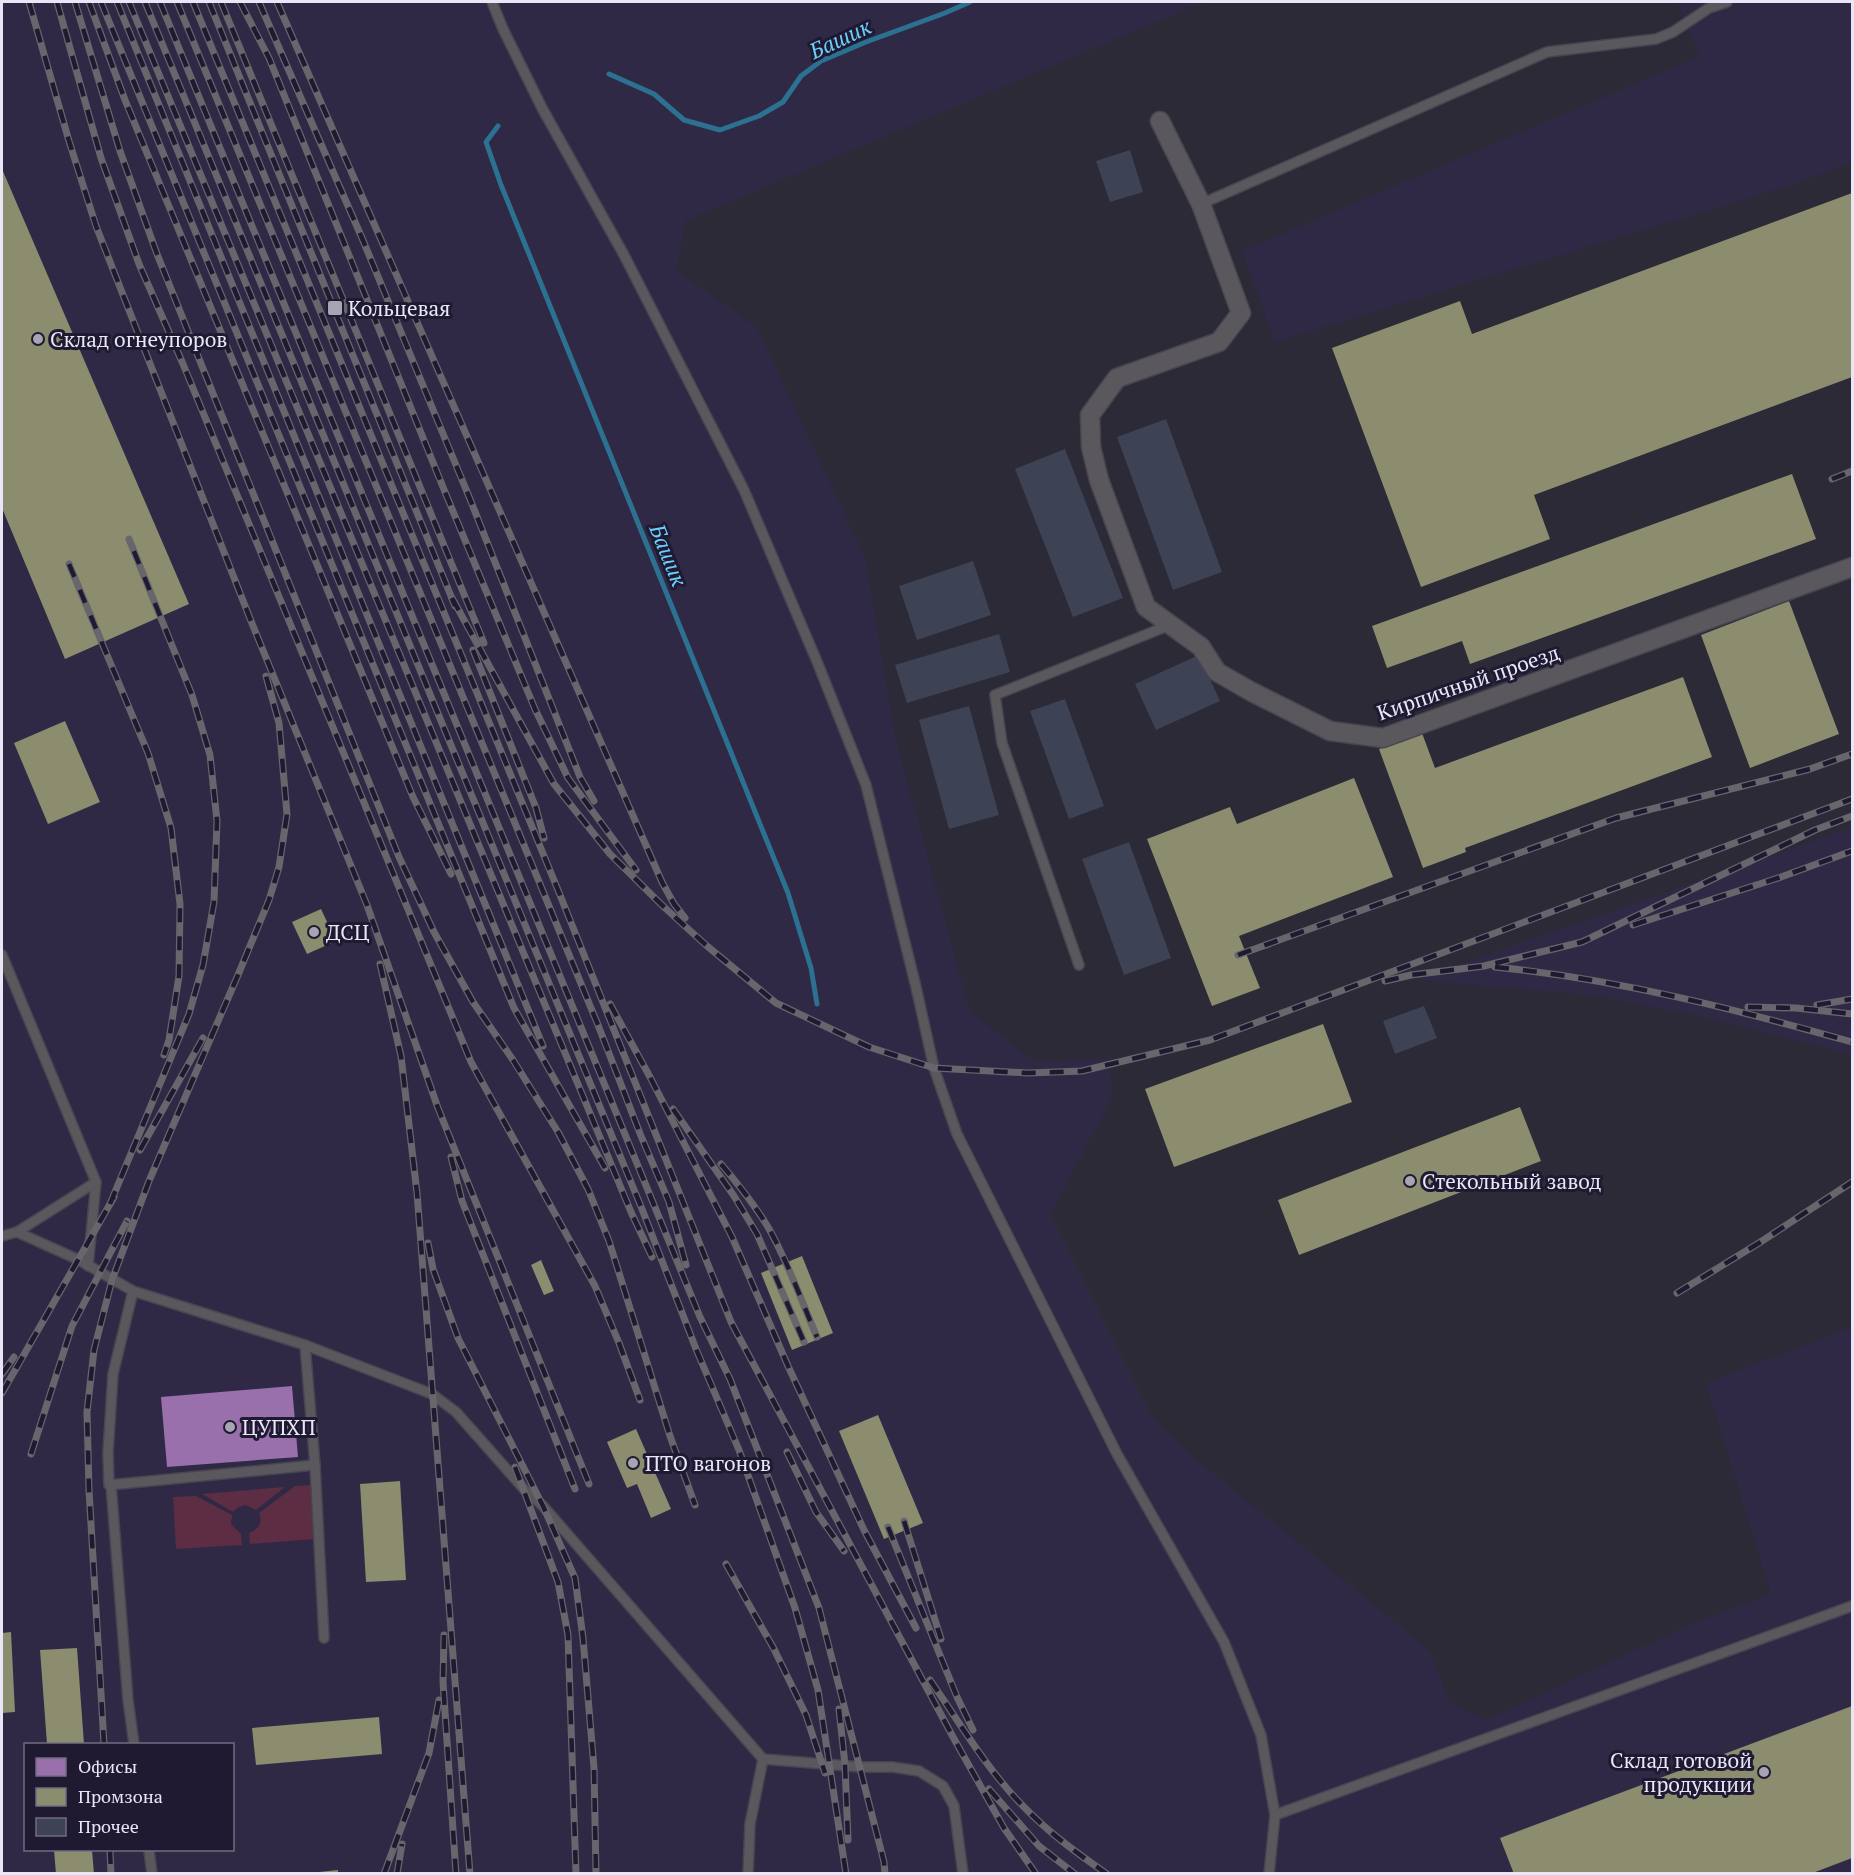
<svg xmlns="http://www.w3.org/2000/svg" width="1854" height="1875" font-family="'PT Serif',serif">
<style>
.built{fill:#2f2945;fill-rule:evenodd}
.green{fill:#5c2d43}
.offices{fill:#9970ab}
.industry{fill:#8c8c6e}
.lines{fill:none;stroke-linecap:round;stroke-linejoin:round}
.stream{stroke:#2c7191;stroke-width:5}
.building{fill:#3d4254}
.lane-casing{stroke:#474550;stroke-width:12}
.street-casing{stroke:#474550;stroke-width:21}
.lane{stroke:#5a585d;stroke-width:9}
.street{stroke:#5a585d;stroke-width:18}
.rail-casing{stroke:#68666c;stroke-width:7}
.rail{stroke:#1f1a32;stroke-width:4.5;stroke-dasharray:14;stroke-linecap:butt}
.poi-dot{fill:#a7a5b3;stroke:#1f1a32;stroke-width:2}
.labels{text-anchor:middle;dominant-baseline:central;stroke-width:6;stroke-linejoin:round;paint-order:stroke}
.poi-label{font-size:21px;fill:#e9e7f7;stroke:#1f1a32;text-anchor:start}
.street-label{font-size:21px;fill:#e9e7f7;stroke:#1f1a32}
.water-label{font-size:22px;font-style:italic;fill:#6bcefd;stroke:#1f1a32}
</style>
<rect width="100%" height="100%" fill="#2c2a36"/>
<g class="built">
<path d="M2,2H1204L685,221L677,271L757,327L865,557L895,736L970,1012L1034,1061L1109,1059L1113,1095L1051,1215L1153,1419L1190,1454L1430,1651L1450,1702L1487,1720L1693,1623L1771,1594L1706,1383L1852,1327V1873L2,1874ZM26,1744H232V1850H26Z"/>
<path d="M1677,2H1852V163L1789,186L1275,342L1242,251L1700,56Z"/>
<path d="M1852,827V1055L1707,1018L1591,995L1415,980Z"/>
</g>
<g class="green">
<path d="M312,1485L315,1539L250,1544L249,1533C258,1530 263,1523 259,1513L295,1486Z"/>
<path d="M285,1487L256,1510L245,1505L237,1508L233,1512L202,1494Z"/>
<path d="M196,1496L232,1515L231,1524L241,1534L242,1545L176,1549L173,1497Z"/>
</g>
<path class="offices" d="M292,1386L298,1457L167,1467L161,1397Z"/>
<g class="industry">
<path d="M2,169L189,604L65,659L2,508Z"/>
<path d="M1852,193V377L1534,495L1550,539L1421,587L1332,348L1460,301L1472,334Z"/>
<path d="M1792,474L1816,539L1470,664L1462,641L1387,668L1372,626Z"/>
<path d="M1789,601L1839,734L1750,768L1701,635Z"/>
<path d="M1683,677L1712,757L1465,848L1466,852L1423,868L1379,749L1422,733L1435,768Z"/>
<path d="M65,721L100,802L48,824L14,743Z"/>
<path d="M1354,778L1393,877L1239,936L1260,988L1212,1006L1147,839L1230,807L1237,824Z"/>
<path d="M321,909L336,941L307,954L292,922Z"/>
<path d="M1323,1024L1352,1102L1174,1167L1145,1089Z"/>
<path d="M1520,1107L1541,1161L1299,1255L1278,1200Z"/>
<path d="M802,1256L833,1333L792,1350L761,1273Z"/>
<path d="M541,1260L554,1291L544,1295L531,1265Z"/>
<path d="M878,1415L923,1523L884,1539L839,1431Z"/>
<path d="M636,1429L671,1509L651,1518L637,1484L627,1488L607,1442Z"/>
<path d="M400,1481L406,1580L366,1582L360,1484Z"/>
<path d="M11,1632L15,1712L2,1713V1633Z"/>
<path d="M77,1648L84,1744H47L40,1650Z"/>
<path d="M1852,1706V1858L1810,1874H1514L1500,1838Z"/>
<path d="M379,1717L382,1754L256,1765L252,1728Z"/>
<path d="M54,1850H92L94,1874H56Z"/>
<path d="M338,1870V1874H319V1872Z"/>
</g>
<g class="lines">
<g class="stream">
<path d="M609,74L654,94L684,120L720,130L759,116L783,102L801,76L821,61L866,42L945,13L970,2"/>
<path d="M498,126L486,142L501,185L788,893L811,968L817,1004"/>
</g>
</g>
<g class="building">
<path d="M1130,150L1143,192L1110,202L1096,161Z"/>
<path d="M1166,419L1222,572L1173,590L1117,437Z"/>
<path d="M1065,449L1123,598L1073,617L1015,469Z"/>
<path d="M973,561L991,615L917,640L899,586Z"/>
<path d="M999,634L1010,672L907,703L895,665Z"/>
<path d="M1199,655L1220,701L1156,730L1135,684Z"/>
<path d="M1065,699L1104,806L1069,819L1030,711Z"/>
<path d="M969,706L999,815L949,829L919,720Z"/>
<path d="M1129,842L1171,958L1124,975L1082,859Z"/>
<path d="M1424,1006L1437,1038L1395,1054L1383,1021Z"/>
</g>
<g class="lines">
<defs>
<g id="lane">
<path d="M492,2L503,29L542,108L624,255L744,490L818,664L866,785L916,987L934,1068L957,1134L1117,1454L1224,1642L1261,1735L1275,1815L1269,1874"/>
<path d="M1201,204L1547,52L1656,39L1673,32L1709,8L1727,2"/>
<path d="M2,955L96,1182L88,1266"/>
<path d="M1079,965L1002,743L995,695L1170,625"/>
<path d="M96,1182L17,1232L79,1260L133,1291L305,1345L432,1394L456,1412L524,1489L543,1506L763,1759L861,1767H892L919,1771L943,1786L954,1806L963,1874"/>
<path d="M2,1236L17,1232"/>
<path d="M133,1291L113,1374L108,1453L109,1485L315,1465"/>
<path d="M305,1345L315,1465L324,1638"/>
<path d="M111,1485L128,1700L134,1744"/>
<path d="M1275,1815L1852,1606"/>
<path d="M149,1850L152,1874"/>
<path d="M748,1874L750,1824L763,1759"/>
</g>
<path id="street" d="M1160,121L1201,204L1241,313L1219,342L1117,378L1090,415L1091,447L1099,480L1146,607L1201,647L1217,672L1252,692L1330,731L1383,738L1852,567"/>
</defs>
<use href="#lane" class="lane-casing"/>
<use href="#street" class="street-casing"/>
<use href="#lane" class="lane"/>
<use href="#street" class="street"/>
<defs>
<g id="rail">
<path d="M29,2L69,141L96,226L251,621L367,905L438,1108L589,1484"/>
<path d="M57,2L101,158L139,264L183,364L471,1062L595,1286L619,1343L640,1400"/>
<path d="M75,2L120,151L157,254L399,857L434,932L473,1002L513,1060L558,1132L588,1189L609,1241L670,1436L695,1505"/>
<path d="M89,2L125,100L413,797L451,874"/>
<path d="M101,2L514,1008L605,1168"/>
<path d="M117,2L543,1046"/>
<path d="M129,2L631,1212L652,1257"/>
<path d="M145,2L642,1209L696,1349L739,1450L795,1608L818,1690L846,1874"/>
<path d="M160,2L700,1317L730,1379L819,1608L884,1862L885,1874"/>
<path d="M177,2L598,1025L641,1136L669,1202L686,1265"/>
<path d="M193,2L558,890L731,1322L953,1737L1004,1828L1036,1874"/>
<path d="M209,2L455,606"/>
<path d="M221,2L484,643"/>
<path d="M240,2L269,58L445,492L535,709L568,778L636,870"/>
<path d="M259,2L362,238L470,499L580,777L594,801"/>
<path d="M277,2L662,882L674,904L685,918"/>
<path d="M1832,479L1852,471"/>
<path d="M69,564L148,753L171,828L180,904L179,976L169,1040L164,1055"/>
<path d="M452,598L554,784L610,854L665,908L707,946L776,1003L869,1047L934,1068L1028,1073L1082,1071L1210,1040L1852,799"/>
<path d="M473,650L536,808L544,838"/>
<path d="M1633,925L1781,877L1852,851"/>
<path d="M1238,955L1616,818L1810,769L1852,754"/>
<path d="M380,964L401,1056L417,1193L470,1874"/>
<path d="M1495,967C1617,979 1735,1009 1852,1042"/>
<path d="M1385,981L1411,975L1484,966L1582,942L1815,830L1852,816"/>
<path d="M610,1004L650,1077L732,1237L788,1366L864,1530L916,1628"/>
<path d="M1817,1005L1852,999"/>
<path d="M1748,1007L1796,1008L1852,1014"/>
<path d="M673,1109L734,1196L757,1234L804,1342"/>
<path d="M140,1150L203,1038"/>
<path d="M451,1157L462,1201L575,1489"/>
<path d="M721,1164C738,1184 754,1204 768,1227C788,1262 801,1300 817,1337"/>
<path d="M110,1204L189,1014L203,965L214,902L217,821L210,755L192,695L129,539"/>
<path d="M428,1243L433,1269L458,1338L543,1506L575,1578L583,1638L594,1768L596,1874"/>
<path d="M1677,1293L1759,1243L1852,1182"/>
<path d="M2,1374L14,1357"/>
<path d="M2,1393L114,1197"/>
<path d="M787,1452L816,1512L844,1551"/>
<path d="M31,1454L72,1326L127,1221"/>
<path d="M515,1467L558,1582L568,1635L576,1874"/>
<path d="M904,1521L941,1639"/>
<path d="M888,1527L957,1697L973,1730"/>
<path d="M726,1564L774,1649L806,1715L825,1773"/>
<path d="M444,1635L443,1682L456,1874"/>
<path d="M930,1680C960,1723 987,1770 1024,1807C1049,1833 1077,1853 1107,1874"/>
<path d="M839,1709L845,1765L848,1840"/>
<path d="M104,1744L89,1490L87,1412L94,1350L112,1280L149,1181L238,975L269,900L279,867L287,814L279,723L266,676"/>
<path d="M989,1789L1039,1846L1075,1874"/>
<path d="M110,1850L111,1874"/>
<path d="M384,1874L429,1753L439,1700"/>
<path d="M397,1874L402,1844"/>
</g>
</defs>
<use href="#rail" class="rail-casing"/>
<use href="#rail" class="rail"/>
</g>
<g class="poi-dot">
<rect x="327" y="300" width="16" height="16" rx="3"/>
<circle cx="38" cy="339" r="6"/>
<circle cx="314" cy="932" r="6"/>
<circle cx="1410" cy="1181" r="6"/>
<circle cx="230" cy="1427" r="6"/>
<circle cx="633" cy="1463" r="6"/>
<circle cx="1764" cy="1772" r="6"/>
</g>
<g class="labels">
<g class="poi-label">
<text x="348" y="308">Кольцевая</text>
<text x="50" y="339">Склад огнеупоров</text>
<text x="326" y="932">ДСЦ</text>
<text x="1422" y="1181">Стекольный завод</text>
<text x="242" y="1427">ЦУПХП</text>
<text x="645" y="1463">ПТО вагонов</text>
<text x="1752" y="1760" text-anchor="end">Склад готовой<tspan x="1752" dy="24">продукции</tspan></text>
</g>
<g class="street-label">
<text transform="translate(1468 682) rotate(-19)">Кирпичный проезд</text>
</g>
<g class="water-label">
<text transform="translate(840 38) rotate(-25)">Башик</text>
<text transform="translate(669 555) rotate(68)">Башик</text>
</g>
</g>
<rect width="1854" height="1875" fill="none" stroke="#e9e7f7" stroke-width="6"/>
<rect x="24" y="1743" width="210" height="108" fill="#1f1a32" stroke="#706c81" stroke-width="1.5"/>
<rect x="36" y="1758" width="30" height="18" fill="#9970ab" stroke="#706c81" stroke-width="1.5"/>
<text x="78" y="1773" font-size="18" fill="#e9e7f7">Офисы</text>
<rect x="36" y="1788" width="30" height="18" fill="#8c8c6e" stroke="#706c81" stroke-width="1.5"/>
<text x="78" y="1803" font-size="18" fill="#e9e7f7">Промзона</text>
<rect x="36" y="1818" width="30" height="18" fill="#3d4254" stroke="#706c81" stroke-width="1.5"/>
<text x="78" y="1833" font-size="18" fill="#e9e7f7">Прочее</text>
</svg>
